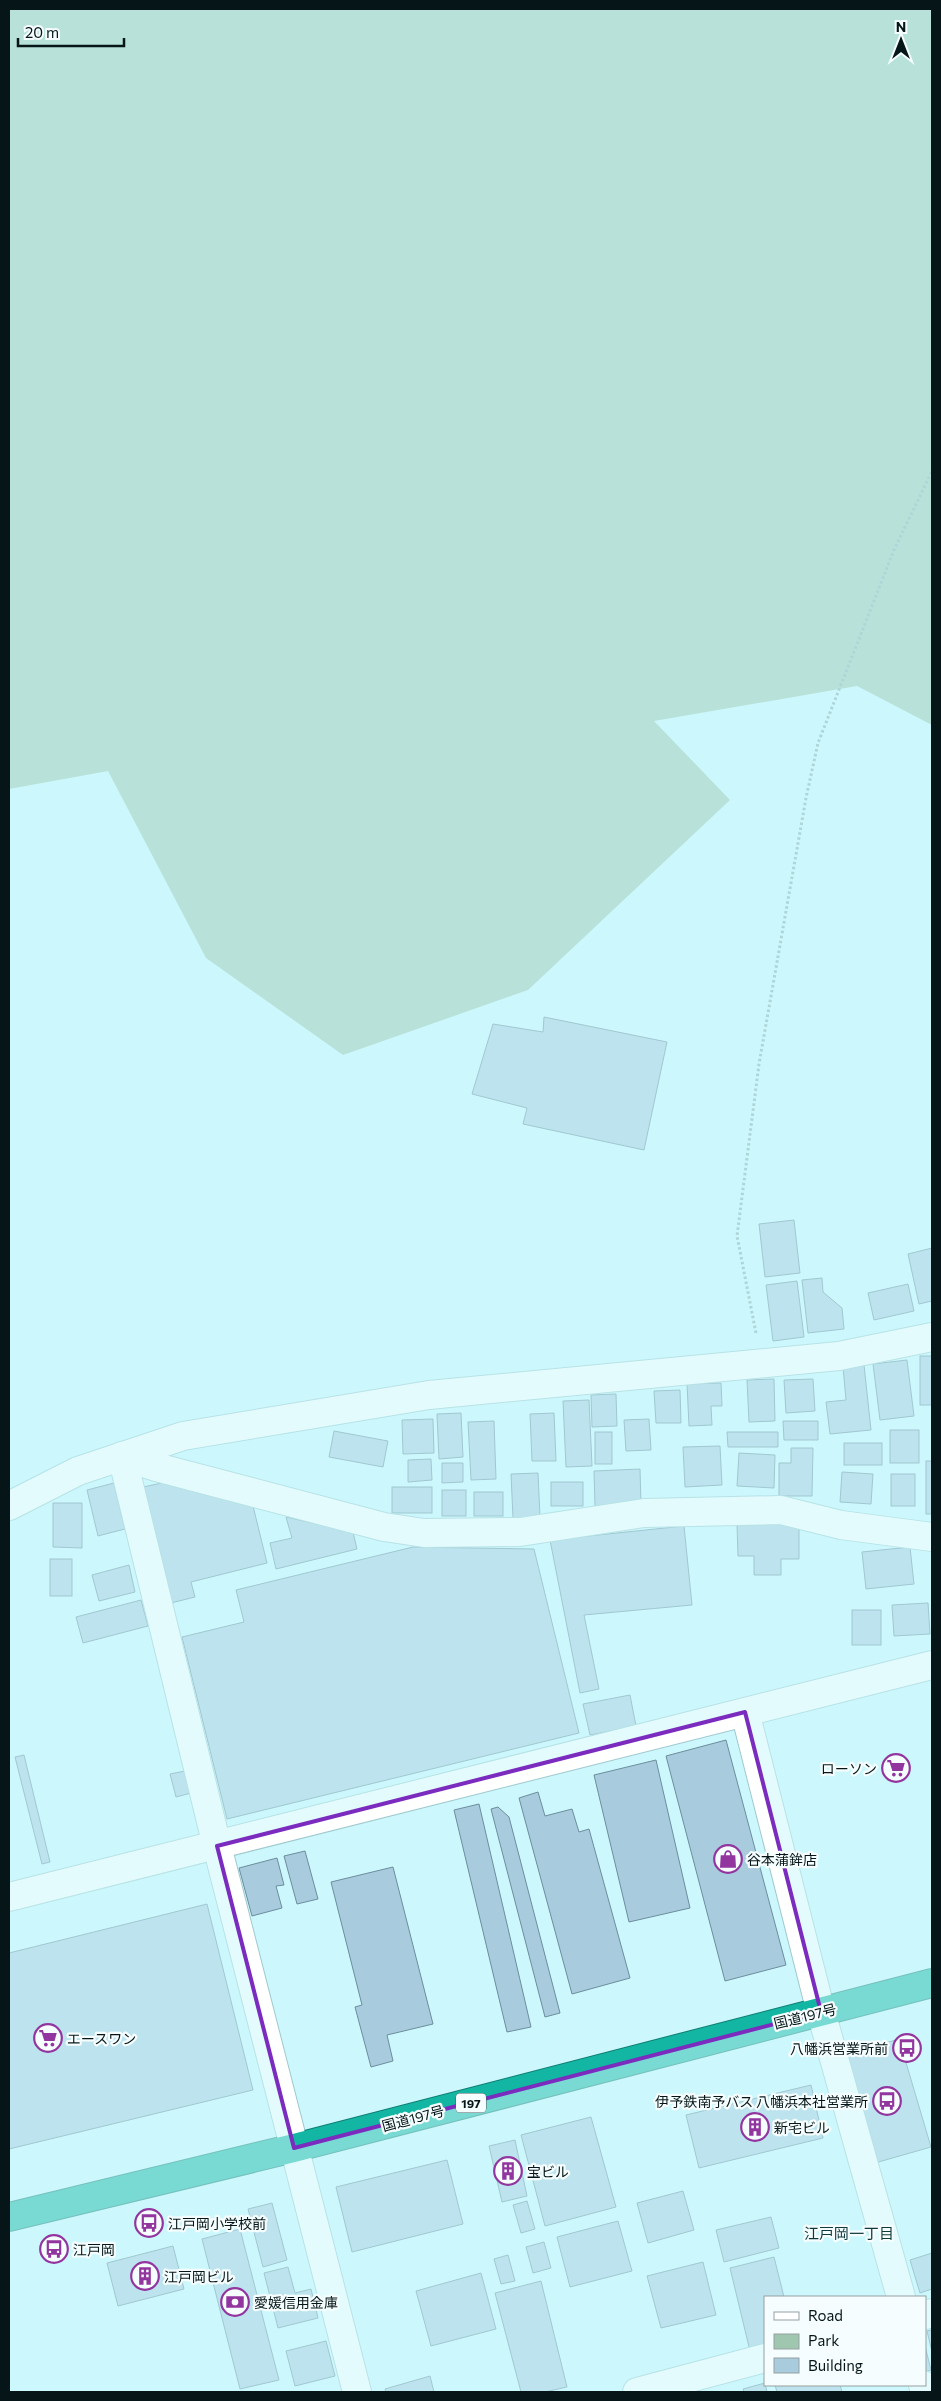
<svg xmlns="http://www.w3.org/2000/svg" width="941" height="2401" font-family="Commissioner,'Noto Sans JP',sans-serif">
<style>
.green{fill:#9fc7af}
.building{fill:#a8cbdd;stroke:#6c8e9e}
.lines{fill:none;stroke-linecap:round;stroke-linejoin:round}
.minor-casing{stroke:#9fc9ce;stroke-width:30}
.highway-casing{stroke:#0e7e72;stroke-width:30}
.path{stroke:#89aaae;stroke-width:3;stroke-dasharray:2.5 2.5;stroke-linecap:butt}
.minor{stroke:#fff;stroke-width:28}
.highway{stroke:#13b6a3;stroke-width:28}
.marked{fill:none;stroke:#7b2cbf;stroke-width:4;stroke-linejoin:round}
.labels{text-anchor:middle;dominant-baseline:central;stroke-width:4.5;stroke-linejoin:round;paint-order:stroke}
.shield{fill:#f5fdfe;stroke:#4e5b5d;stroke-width:1}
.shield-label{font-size:12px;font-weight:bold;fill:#061618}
.poi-label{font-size:14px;fill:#061618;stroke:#f5fdfe;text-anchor:start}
.street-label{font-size:14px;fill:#061618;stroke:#f5fdfe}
.neighbourhood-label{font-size:15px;fill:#10393d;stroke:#f5fdfe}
</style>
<rect width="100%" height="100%" fill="#ccf7fc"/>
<path class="green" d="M9,9H932V725L857,686L654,721L730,800L528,990L343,1055L206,958L108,771L9,789Z"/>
<g class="building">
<path d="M544,1017L667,1042L644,1150L523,1124L527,1108L472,1094L493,1024L543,1032Z"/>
<path d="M794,1220L800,1273L765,1277L759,1224Z"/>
<path d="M932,1248V1301L919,1304L908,1254Z"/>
<path d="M822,1278L823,1292L842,1308L844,1329L808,1333L802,1280Z"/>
<path d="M797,1281L804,1337L773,1341L766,1285Z"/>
<path d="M908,1284L914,1311L874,1320L868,1293Z"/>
<rect x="920" y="1356" width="12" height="49"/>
<path d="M907,1360L914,1416L880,1420L873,1364Z"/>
<path d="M864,1365L871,1430L830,1434L826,1402L846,1400L843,1367Z"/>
<path d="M774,1379L775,1421L749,1422L747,1380Z"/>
<path d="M813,1379L815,1411L786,1413L784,1380Z"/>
<path d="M721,1383L722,1406H711L712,1425L689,1426L687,1384Z"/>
<path d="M680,1390L681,1423H656L654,1391Z"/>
<path d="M616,1394L617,1426L592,1427L591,1395Z"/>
<path d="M589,1400L592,1466L566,1467L563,1401Z"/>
<path d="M461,1413L463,1457L439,1459L437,1414Z"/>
<path d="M554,1413L556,1461H532L530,1414Z"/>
<path d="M433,1419L434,1453L403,1454L402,1420Z"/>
<path d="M649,1419L651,1450L626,1451L624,1420Z"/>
<path d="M494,1421L496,1479L471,1480L468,1422Z"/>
<path d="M783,1421H818V1440H784Z"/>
<rect x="890" y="1430" width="29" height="33"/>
<path d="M334,1431L388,1441L383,1467L329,1457Z"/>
<rect x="595" y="1432" width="17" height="32"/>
<path d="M727,1432H778V1447H728Z"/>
<rect x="844" y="1443" width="38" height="22"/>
<path d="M720,1446L722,1485L685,1487L683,1447Z"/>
<path d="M791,1448H813L812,1496H779V1463H791Z"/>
<path d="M739,1453L775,1455L774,1488L737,1486Z"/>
<path d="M431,1459L432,1480L408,1482V1460Z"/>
<rect x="926" y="1461" width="6" height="53"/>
<path d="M442,1463H463V1482L442,1483Z"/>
<path d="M640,1469L641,1504L595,1506L594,1471Z"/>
<path d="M842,1472L873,1474L871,1504L840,1502Z"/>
<path d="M538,1473L540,1517L513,1518L511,1474Z"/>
<rect x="891" y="1474" width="24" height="32"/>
<rect x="551" y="1482" width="32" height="24"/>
<path d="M114,1483L125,1529L98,1536L87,1490Z"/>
<path d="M162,1483L253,1506L267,1563L191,1582L195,1597L171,1603L143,1487Z"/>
<rect x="392" y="1487" width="40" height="26"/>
<rect x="442" y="1490" width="24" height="26"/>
<rect x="474" y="1492" width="29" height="24"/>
<path d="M53,1503H82V1548L53,1547Z"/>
<path d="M286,1517L353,1532L357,1549L276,1569L270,1543L292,1538Z"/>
<path d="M737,1524H799V1559H781V1575H754V1556H738Z"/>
<path d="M684,1526L692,1605L584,1615L599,1689L580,1693L550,1540Z"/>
<path d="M413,1547L534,1549L579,1733L227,1819L182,1637L244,1622L236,1590Z"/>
<path d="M910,1547L914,1584L866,1589L862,1552Z"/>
<rect x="50" y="1559" width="22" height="37"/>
<path d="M129,1565L135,1592L99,1601L92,1575Z"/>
<path d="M141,1600L148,1626L83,1643L76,1617Z"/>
<path d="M928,1603L930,1634L894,1636L892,1605Z"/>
<rect x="852" y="1610" width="29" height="35"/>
<path d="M630,1695L636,1726L590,1735L583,1704Z"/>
<path d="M726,1740L786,1965L725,1981L666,1756Z"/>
<path d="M24,1755L50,1862L42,1864L15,1757Z"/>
<path d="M656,1760L690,1908L629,1922L594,1775Z"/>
<path d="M185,1771L191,1793L176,1797L170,1774Z"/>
<path d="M538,1792L545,1816L572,1809L579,1832L589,1829L630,1978L572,1994L519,1798Z"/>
<path d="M479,1804L531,2027L507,2032L454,1810Z"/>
<path d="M498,1807L509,1817L560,2013L545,2017L491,1809Z"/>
<path d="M305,1851L318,1899L297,1904L284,1856Z"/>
<path d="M277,1858L284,1885L276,1886L282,1908L252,1916L239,1868Z"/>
<path d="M393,1867L433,2024L387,2035L393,2061L371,2067L355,2007L362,2005L331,1882Z"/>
<path d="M207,1904L253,2090L9,2149V1953Z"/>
<path d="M899,2039L931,2147L875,2163L844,2055Z"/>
<path d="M811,2085L823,2138L699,2168L686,2115Z"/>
<path d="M591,2117L616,2207L545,2226L521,2135Z"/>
<path d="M515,2140L527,2196L502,2202L489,2146Z"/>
<path d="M447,2160L463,2224L352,2252L336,2187Z"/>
<path d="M683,2191L694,2230L648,2243L637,2203Z"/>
<path d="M527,2201L535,2229L521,2233L513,2205Z"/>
<path d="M272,2203L287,2260L263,2267L248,2209Z"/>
<path d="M771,2217L779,2248L724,2262L716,2230Z"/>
<path d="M618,2221L632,2271L570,2287L557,2237Z"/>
<path d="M240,2229L279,2380L240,2389L202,2239Z"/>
<path d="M544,2242L551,2268L533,2273L526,2247Z"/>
<path d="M173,2246L184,2289L118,2306L107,2263Z"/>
<path d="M932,2253V2289L920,2293L910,2260Z"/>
<path d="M508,2255L515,2281L501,2284L494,2259Z"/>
<path d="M774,2257L784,2297H765V2347L750,2351L730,2268Z"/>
<path d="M703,2262L716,2315L661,2328L647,2276Z"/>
<path d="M288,2267L295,2293L311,2289L318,2318L278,2328L264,2273Z"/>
<path d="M481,2273L496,2329L431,2346L416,2291Z"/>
<path d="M541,2281L567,2387L545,2392H521L495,2293Z"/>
<path d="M932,2330V2352L927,2331Z"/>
<path d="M326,2341L335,2376L295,2386L286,2351Z"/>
<path d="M925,2346L931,2370L925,2372Z"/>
<path d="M430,2376L434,2392H386L385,2389Z"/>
<path d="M765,2383L767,2392H744L743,2389Z"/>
<path d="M775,2385H840L842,2392H777Z"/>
</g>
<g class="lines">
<defs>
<g id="minor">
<path d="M122,1456L217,1846L357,2392"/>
<path d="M122,1456L156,1467L384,1527L424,1533L520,1532L644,1513L781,1510L841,1525L932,1537"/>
<path d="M9,1506L78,1471L183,1436L429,1395L839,1356L932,1337"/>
<path d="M745,1712L821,2012L901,2297"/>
<path d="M9,1897L932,1665"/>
<path d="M925,2315L932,2313"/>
<path d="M923,2385L925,2392"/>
<path d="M637,2392L765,2358"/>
</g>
<path id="highway" d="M9,2217L294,2148L932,1983"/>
</defs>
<use href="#minor" class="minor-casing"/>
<use href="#highway" class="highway-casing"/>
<path class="path" d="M756,1333L737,1236L759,1064L806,798L818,743L894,550L932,471"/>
<use href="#minor" class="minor"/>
<use href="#highway" class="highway"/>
</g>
<path d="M0 0H941V2401H0ZM745,1712L821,2012L294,2148L217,1846Z" fill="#ccf7fc" fill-opacity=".55" fill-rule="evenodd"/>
<path class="marked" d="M745,1712L821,2012L294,2148L217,1846Z"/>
<defs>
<symbol id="supermarket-ring" viewBox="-11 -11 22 22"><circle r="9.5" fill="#f5fdfe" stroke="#93359f" stroke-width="1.5"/><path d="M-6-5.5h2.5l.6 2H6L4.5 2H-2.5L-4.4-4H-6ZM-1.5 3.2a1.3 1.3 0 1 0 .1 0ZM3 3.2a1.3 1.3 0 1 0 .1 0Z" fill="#93359f"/></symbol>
<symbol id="shop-ring" viewBox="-11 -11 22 22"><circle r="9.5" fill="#f5fdfe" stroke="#93359f" stroke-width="1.5"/><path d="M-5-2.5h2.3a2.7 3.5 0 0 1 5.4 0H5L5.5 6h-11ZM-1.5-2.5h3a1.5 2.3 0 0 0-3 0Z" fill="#93359f"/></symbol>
<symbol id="bus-ring" viewBox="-11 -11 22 22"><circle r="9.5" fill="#f5fdfe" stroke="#93359f" stroke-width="1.5"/><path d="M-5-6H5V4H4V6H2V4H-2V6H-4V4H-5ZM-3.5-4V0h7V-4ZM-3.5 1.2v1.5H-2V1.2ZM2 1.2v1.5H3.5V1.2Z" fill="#93359f"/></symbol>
<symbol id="building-ring" viewBox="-11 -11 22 22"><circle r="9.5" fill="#f5fdfe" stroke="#93359f" stroke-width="1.5"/><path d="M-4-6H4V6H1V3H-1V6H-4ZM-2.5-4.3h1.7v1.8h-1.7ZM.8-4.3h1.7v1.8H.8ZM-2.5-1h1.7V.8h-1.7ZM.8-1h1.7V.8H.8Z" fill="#93359f"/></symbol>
<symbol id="bank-ring" viewBox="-11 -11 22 22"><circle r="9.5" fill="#f5fdfe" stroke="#93359f" stroke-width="1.5"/><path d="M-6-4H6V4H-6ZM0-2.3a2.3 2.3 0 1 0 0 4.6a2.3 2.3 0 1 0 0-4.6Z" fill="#93359f"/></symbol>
</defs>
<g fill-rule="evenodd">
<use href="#supermarket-ring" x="880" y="1752" width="32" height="32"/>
<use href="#shop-ring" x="712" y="1843" width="32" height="32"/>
<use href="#supermarket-ring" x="32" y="2022" width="32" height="32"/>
<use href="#bus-ring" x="891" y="2032" width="32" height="32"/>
<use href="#bus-ring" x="871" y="2085" width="32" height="32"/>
<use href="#building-ring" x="739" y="2111" width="32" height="32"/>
<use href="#building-ring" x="492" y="2155" width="32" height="32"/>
<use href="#bus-ring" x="133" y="2207" width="32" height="32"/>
<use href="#bus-ring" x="38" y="2233" width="32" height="32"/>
<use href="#building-ring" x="129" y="2260" width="32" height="32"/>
<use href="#bank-ring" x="219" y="2286" width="32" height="32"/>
</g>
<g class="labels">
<rect class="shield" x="456" y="2093.5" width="30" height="19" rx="4"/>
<g class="shield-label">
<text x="471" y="2103">197</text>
</g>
<g class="poi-label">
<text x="877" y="1768" text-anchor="end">ローソン</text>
<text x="747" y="1859">谷本蒲鉾店</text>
<text x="67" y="2038">エースワン</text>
<text x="888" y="2048" text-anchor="end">八幡浜営業所前</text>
<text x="868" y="2101" text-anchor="end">伊予鉄南予バス 八幡浜本社営業所</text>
<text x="774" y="2127">新宅ビル</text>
<text x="527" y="2171">宝ビル</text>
<text x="168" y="2223">江戸岡小学校前</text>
<text x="73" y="2249">江戸岡</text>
<text x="164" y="2276">江戸岡ビル</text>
<text x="254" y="2302">愛媛信用金庫</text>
</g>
<g class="street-label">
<text transform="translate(805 2016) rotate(-14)">国道197号</text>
<text transform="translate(413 2118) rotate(-15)">国道197号</text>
</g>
<g class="neighbourhood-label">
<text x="849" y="2233">江戸岡一丁目</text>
</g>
</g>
<rect width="941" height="2401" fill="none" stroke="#061618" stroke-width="20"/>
<rect x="764" y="2296" width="162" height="90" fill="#f5fdfe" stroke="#95a1a2"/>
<rect x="774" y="2312" width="25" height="8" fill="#ffffff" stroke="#95a1a2"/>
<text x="808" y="2321" font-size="15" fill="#061618">Road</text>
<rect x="774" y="2334" width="25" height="15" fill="#9fc7af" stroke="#95a1a2"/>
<text x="808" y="2346" font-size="15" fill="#061618">Park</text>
<rect x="774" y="2358" width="25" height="15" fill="#a8cbdd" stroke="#95a1a2"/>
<text x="808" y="2371" font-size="15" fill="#061618">Building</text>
<g transform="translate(901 40)" stroke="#f5fdfe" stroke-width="4" paint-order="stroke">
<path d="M0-4L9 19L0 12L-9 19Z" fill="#061618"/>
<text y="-8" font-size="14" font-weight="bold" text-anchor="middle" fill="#061618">N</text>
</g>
<path d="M18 38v8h106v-8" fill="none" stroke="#061618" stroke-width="2.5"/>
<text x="25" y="38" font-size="15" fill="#061618" stroke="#f5fdfe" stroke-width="4" paint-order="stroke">20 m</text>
</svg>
